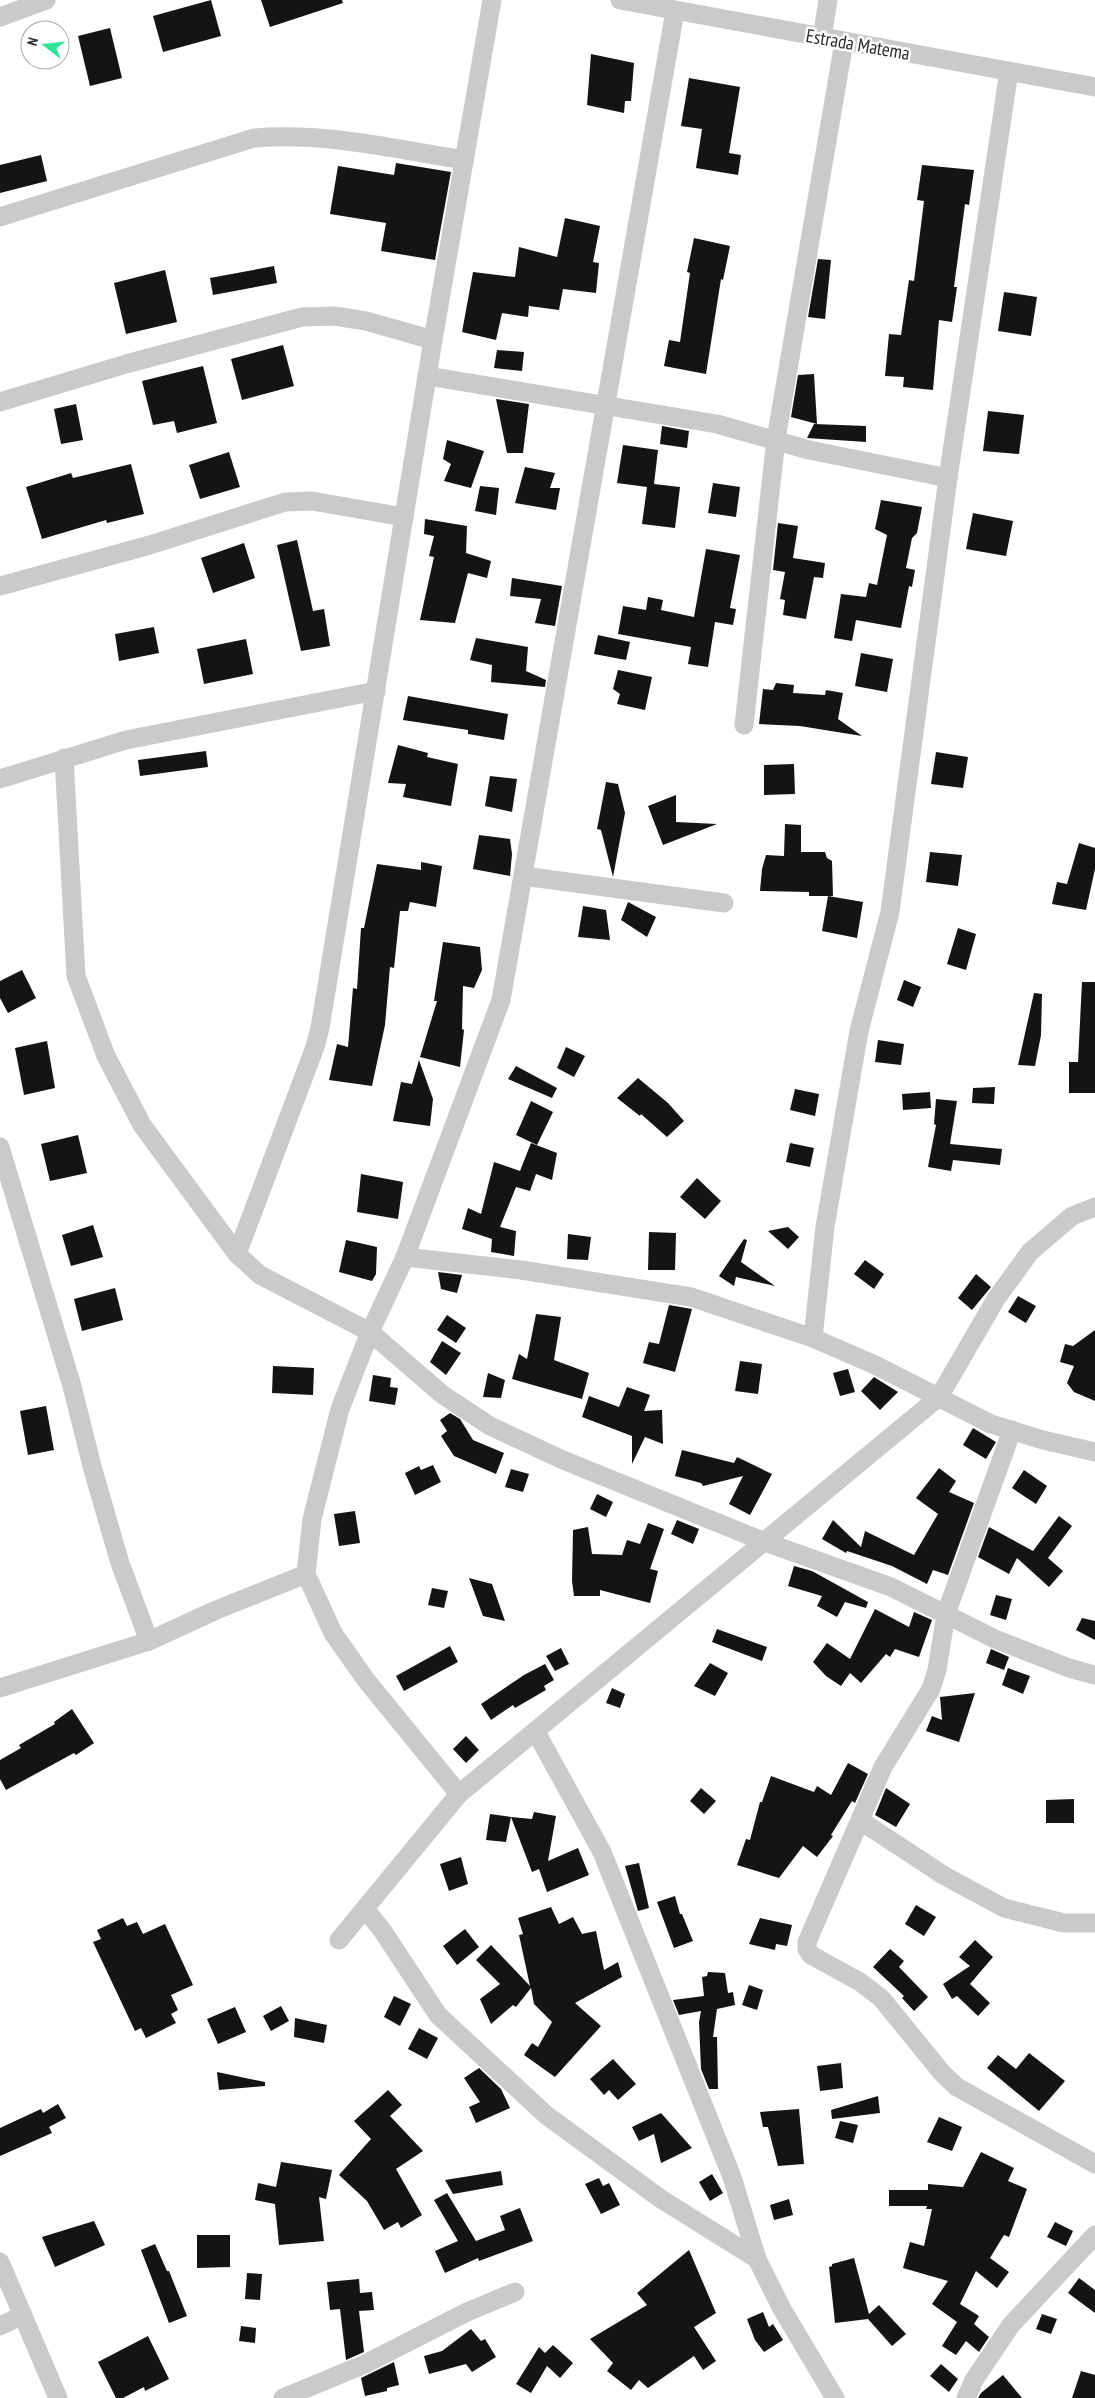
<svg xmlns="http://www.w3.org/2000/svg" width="1095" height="2398" font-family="'PT Sans Narrow',sans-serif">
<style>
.building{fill:#141414}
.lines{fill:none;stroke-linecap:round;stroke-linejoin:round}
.minor{stroke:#cacaca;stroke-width:19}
.labels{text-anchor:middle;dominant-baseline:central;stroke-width:5;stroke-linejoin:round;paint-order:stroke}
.street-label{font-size:19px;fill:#2d2d2d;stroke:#fff}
</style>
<rect width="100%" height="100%" fill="#fff"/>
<g class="building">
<path d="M211,0L221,36L163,52L153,16Z"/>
<path d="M261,0H342L343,3L270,27Z"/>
<path d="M110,28L122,78L90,86L78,36Z"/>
<path d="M591,54L634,63L631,101H625L624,113L587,105Z"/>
<path d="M689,78L740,87L729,153L741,155L738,175L696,168L702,129L681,126Z"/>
<path d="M41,155L47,181L0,193V165Z"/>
<path d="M396,163L451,172L435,260L381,251L386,223L330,214L338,166L394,175Z"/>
<path d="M922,165L974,170L969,205L965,204L954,287H957L952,322L939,320L933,390L903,387L904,377L885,376L889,334L901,335L909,280L914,281L924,201L917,200Z"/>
<path d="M565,218L600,226L593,262L599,263L596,293L563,289L559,310L529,306L528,317L502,313L496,340L462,332L473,272L515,277L519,247L557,257Z"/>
<path d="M694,238L730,246L723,280L721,279L706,374L664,366L669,340L680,342L690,273L687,272Z"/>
<path d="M818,259L831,260L825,319L808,317Z"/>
<path d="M274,266L277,283L213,295L210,278Z"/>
<path d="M165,270L177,322L126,334L114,283Z"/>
<path d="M1004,292L1037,297L1031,336L998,331Z"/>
<path d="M283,345L294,386L242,400L231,359Z"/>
<path d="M497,350L524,352L522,371L494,368Z"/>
<path d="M203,366L217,423L177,433L174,421L153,425L142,381Z"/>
<path d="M814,374L817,424L791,417L798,375Z"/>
<path d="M496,399L529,404L523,453H507Z"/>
<path d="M76,404L83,440L61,444L54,409Z"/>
<path d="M988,411L1024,415L1019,454L983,451Z"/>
<path d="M814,424L866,426V442L807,438Z"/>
<path d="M662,426L689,431L687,448L660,444Z"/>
<path d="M447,440L484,451L471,488L444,481L451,464L443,459Z"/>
<path d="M623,445L658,450L654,484L680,487L675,528L642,524L647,487L617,483Z"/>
<path d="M229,452L240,487L200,499L189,465Z"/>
<path d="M131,464L144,514L107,523L106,520L42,539L26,487L71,473L73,478Z"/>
<path d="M525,467L555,473L550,488H560L556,510L515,503Z"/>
<path d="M713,483L740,487L736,517L708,513Z"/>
<path d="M480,486L499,488L496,515L475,511Z"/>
<path d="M881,500L922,507L917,533L912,538L906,568L915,570L912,587L909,586L901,628L856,620L852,641L834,638L841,594L866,597L869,583L877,585L887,535L875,529Z"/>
<path d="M973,513L1013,521L1006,556L966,549Z"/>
<path d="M425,519L467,526L466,553L491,561L487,578L468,573L455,623L420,620L434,557L429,556L434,536L424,534Z"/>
<path d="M778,523L798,526L793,558L825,563L823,578L814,577L806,619L783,615L785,600L780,599L785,572L773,570Z"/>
<path d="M297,540L313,611L324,609L330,646L301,651L277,545Z"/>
<path d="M244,543L255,578L213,593L201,558Z"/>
<path d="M706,549L740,555L730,608L736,609L733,625L715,622L708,667L688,664L691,647L618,634L623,606L646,610L648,597L663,600L661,610L694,617Z"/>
<path d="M512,578L562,586L555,626L535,623L541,599L510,596Z"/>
<path d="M154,627L159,653L119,661L115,634Z"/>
<path d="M598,635L630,642L626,660L594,654Z"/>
<path d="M476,638L528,647L526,671L546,680L545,687L491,682L492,665L470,660Z"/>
<path d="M246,639L253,674L204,684L197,649Z"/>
<path d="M861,653L893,659L887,692L855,686Z"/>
<path d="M618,670L652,677L645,710L617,704L620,694L613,689Z"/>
<path d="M776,683L794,685L793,693L825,695L826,690L843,693L838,719L862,736L800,726L759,724L763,689L773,690Z"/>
<path d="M408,696L508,714L504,740L468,734V730L403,720Z"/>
<path d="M398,745L428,753L427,757L458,764L451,806L403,797L406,784L388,783Z"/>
<path d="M206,751L208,767L140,776L138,760Z"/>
<path d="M936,752L968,757L963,788L931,784Z"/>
<path d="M794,764L795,794L764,795V765Z"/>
<path d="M490,776L517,779L512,812L485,806Z"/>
<path d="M606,782L618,784L625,813L613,877L601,830L597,829Z"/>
<path d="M676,795V822L717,824L663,845L648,806Z"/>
<path d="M785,824L801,825V852H825L827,858L832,861L833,896H809V892L760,891L762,869L766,855L784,856Z"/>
<path d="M479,835L510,839L512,854L510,876L473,869Z"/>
<path d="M1079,843L1095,848V869L1086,910L1052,904L1057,882L1067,884Z"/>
<path d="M930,852L962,855L958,886L926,882Z"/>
<path d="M421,862L442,866L436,907L410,902L408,911H400L394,968L390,967L385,1025L372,1086L329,1080L337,1044L348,1047L353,988L357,989L361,928H364L377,864L421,870Z"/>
<path d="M828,896L863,902L857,938L822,931Z"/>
<path d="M628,902L656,917L647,937L621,920Z"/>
<path d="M583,906L606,910L610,940L578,937Z"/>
<path d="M958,928L976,934L966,970L947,964Z"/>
<path d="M443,942L480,947L482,970L474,988L463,986L462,1029L464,1030L460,1067L420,1057L437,1001H434Z"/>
<path d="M22,970L36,998L8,1013L0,998V981Z"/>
<path d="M904,980L921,987L913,1007L897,1000Z"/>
<path d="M1082,982H1095V1093H1069V1062H1078Z"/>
<path d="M1034,993L1042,994L1041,1035L1035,1066L1018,1065Z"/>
<path d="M878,1040L904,1044L901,1065L875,1062Z"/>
<path d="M47,1041L55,1088L24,1095L15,1048Z"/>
<path d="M566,1047L585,1056L574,1077L557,1068Z"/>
<path d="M419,1060L433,1099L430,1126L393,1121L401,1082L412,1084Z"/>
<path d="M516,1066L557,1088L552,1098L508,1079Z"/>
<path d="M638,1078L668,1103L684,1121L667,1137L641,1114L640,1116L617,1098Z"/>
<path d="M995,1087L994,1104L972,1103L973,1088Z"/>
<path d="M795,1089L819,1094L815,1116L790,1110Z"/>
<path d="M930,1092L931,1108L903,1110L902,1094Z"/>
<path d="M936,1099L957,1101L950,1144L1002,1149L1000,1165L953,1160L951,1171L928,1167L936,1125L934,1124Z"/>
<path d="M531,1101L553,1112L537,1145L516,1135Z"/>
<path d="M78,1135L87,1173L50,1181L41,1144Z"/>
<path d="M531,1143L557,1153L552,1180L536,1174L530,1191L516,1187L500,1227L516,1231L514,1256L491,1252L492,1239L462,1229L468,1208L481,1214L494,1162L520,1171Z"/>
<path d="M790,1143L814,1148L810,1167L786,1162Z"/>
<path d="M361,1174L403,1182L398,1219L357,1212Z"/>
<path d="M697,1178L721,1201L705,1219L680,1197Z"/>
<path d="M93,1225L103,1257L71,1266L62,1235Z"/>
<path d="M788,1227L799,1237L788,1249L768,1231Z"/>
<path d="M649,1232L676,1233L675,1270H648Z"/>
<path d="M568,1234L591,1237L588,1260L567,1259Z"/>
<path d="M744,1239L747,1240L741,1262L775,1286L736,1277L734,1286L719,1276Z"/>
<path d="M346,1240L377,1247L376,1274L372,1281L339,1272Z"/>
<path d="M865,1260L884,1274L874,1289L854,1274Z"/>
<path d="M438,1272L462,1275L457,1293L441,1289Z"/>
<path d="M976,1274L991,1287L972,1310L958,1298Z"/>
<path d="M115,1288L123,1320L82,1331L74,1299Z"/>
<path d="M1018,1296L1036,1306L1026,1323L1008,1312Z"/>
<path d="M669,1305L692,1309L675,1372L643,1363L649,1342L659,1344Z"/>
<path d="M536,1314L561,1317L554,1360L589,1373L582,1399L512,1379L519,1354L527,1359Z"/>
<path d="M447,1315L466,1328L456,1343L437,1330Z"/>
<path d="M1095,1330V1401L1074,1392L1067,1383L1074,1366L1060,1362L1065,1344L1073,1346Z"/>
<path d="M442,1341L461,1353L446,1375L430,1362Z"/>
<path d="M740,1361L762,1364L758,1394L735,1391Z"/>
<path d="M273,1366L314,1368L313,1395L272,1393Z"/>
<path d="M848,1369L855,1392L840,1396L833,1373Z"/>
<path d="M488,1373L505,1380L501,1398L483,1397Z"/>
<path d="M373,1375L391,1378L390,1387L398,1388L395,1405L369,1401Z"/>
<path d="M874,1377L898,1392L880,1410L861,1391Z"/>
<path d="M627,1387L650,1395L644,1411L662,1410L663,1444L645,1437L632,1464V1436L582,1417L589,1396L619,1407Z"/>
<path d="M46,1406L54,1450L28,1455L20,1411Z"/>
<path d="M450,1413L460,1419L473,1440L504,1453L496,1474L454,1456L441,1436L447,1431L440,1420Z"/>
<path d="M973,1428L996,1442L986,1459L963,1445Z"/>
<path d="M682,1450L734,1463L737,1457L772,1474L750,1515L729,1504L743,1476L703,1486L701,1483L675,1476Z"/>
<path d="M433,1465L441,1482L415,1495L405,1473L419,1466L421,1470Z"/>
<path d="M939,1468L956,1481L949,1492L974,1503L948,1575L933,1570L927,1584L892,1566L847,1551L846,1553L822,1539L833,1520L861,1547L865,1531L914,1555L938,1514L916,1498Z"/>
<path d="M511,1469L529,1474L523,1492L505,1487Z"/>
<path d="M1024,1470L1047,1486L1036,1504L1012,1488Z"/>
<path d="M597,1494L613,1502L606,1517L590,1509Z"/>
<path d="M355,1511L360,1543L339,1546L334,1514Z"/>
<path d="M1059,1516L1072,1526L1048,1558L1063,1571L1049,1587L1017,1558L1009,1574L978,1557L989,1527L1033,1551Z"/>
<path d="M677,1520L699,1529L693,1544L671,1534Z"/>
<path d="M648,1523L664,1529L650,1569L658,1571L650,1603L600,1590V1596H574L572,1581L573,1530L588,1527L592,1554L622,1555L627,1540L640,1544Z"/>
<path d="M794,1566L812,1571L868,1602L866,1608L845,1602L837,1617L817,1606L822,1596L788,1586Z"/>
<path d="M469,1578L492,1584L505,1621L483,1616Z"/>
<path d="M432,1588L448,1591L444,1608L428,1605Z"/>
<path d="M996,1595L1012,1599L1006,1620L990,1615Z"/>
<path d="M875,1609L909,1627L914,1612L932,1620L919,1657L895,1649L890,1657L886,1654L861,1683L850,1673L841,1686L826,1676L813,1662L827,1643L850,1659Z"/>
<path d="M1082,1618L1095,1621V1640L1076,1630Z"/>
<path d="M717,1629L767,1647L762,1661L712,1642Z"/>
<path d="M450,1646L458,1662L404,1691L396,1676Z"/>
<path d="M561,1648L569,1664L555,1671L546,1656Z"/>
<path d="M991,1649L1009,1657L1004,1670L986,1663Z"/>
<path d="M710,1663L728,1673L715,1696L694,1686Z"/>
<path d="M545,1664L554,1680L544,1686L546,1690L515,1708L513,1705L491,1720L481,1704L524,1675Z"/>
<path d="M1008,1668L1030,1676L1023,1694L1002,1685Z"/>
<path d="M612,1688L625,1694L620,1708L606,1703Z"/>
<path d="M975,1693L959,1742L926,1731L932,1716L942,1720L940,1697Z"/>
<path d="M72,1709L94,1743L76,1755L74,1753L6,1790L0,1779V1760L21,1748L19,1745L55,1724L54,1722Z"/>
<path d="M466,1736L479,1750L466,1763L453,1749Z"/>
<path d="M848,1763L868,1774L855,1803L852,1801L831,1835L833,1836L817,1857L803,1846L779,1878L737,1865L746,1839L750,1840L760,1802H762L771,1776L814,1792L817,1786L831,1795Z"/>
<path d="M701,1788L716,1801L704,1814L690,1801Z"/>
<path d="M886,1788L910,1804L896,1827L875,1815Z"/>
<path d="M1074,1799V1823H1046V1800Z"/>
<path d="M534,1812L556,1816L548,1861L578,1848L589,1875L547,1892L539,1869L532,1872L511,1817L532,1819Z"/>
<path d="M490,1814L511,1817L506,1842L486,1840Z"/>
<path d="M461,1857L468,1884L449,1891L440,1864Z"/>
<path d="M639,1863L649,1908L638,1911L625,1866Z"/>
<path d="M675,1896L680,1914H682L693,1941L674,1948L657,1902Z"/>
<path d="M916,1905L936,1917L924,1936L905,1924Z"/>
<path d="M551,1907L559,1924L573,1917L582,1934L596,1931L604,1970L618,1962L622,1977L575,2003L601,2026L555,2077L524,2055L532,2043L538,2047L552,2022L534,2004L531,1988L516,2007L513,2005L491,2024L480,1999L500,1984L476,1960L491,1945L530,1986L519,1935L523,1934L518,1918Z"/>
<path d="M123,1918L127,1926L137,1922L143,1934L165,1924L193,1985L171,1995L178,2010L171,2014L176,2023L146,2038L141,2028L135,2031L93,1942L101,1939L97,1930Z"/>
<path d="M760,1918L792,1925L787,1946L776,1944L775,1950L749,1944Z"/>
<path d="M465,1929L479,1947L457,1965L443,1946Z"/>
<path d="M975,1940L993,1957L970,1984L990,2003L978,2016L957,1996L952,1999L943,1984L970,1966L959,1957Z"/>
<path d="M890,1949L904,1961L899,1967L928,1997L914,2011L902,1998L904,1996L873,1967Z"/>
<path d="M708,1972L725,1973L728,1993L733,1992L735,2005L717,2009L713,2037H717L718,2089H709L701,2069L699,2022L701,2011L679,2015L673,2000L704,1996L702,1977L707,1976Z"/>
<path d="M749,1985L763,1990L757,2010L742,2005Z"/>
<path d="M394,1996L411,2004L400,2026L384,2017Z"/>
<path d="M281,2006L289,2021L271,2031L263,2016Z"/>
<path d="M235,2007L246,2032L218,2044L207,2019Z"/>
<path d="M295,2018L327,2025L324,2043L294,2037Z"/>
<path d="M419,2028L438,2038L427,2059L408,2049Z"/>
<path d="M1029,2053L1065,2081L1039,2111L987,2068L998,2055L1016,2069Z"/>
<path d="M613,2059L636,2084L618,2100L609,2090L604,2095L590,2079Z"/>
<path d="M841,2063L843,2088L820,2091L817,2066Z"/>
<path d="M479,2068L501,2089L510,2108L476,2123L469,2107L480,2102L464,2078Z"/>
<path d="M217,2072L265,2082V2086L219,2090Z"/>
<path d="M388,2090L402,2105L390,2116L423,2151L396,2169L422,2215L401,2228L398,2222L384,2230L367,2201L339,2175L371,2139L354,2121Z"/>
<path d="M878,2096L880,2113L832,2119L831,2110Z"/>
<path d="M58,2104L66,2118L49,2127L52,2133L0,2156V2128L41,2109L43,2113Z"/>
<path d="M799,2109L804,2164L778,2166L768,2127H763L760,2112Z"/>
<path d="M661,2113L692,2148L661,2163L654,2134L639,2141L632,2127Z"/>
<path d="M939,2117L962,2127L952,2151L927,2142Z"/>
<path d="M840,2121L858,2125L853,2143L835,2138Z"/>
<path d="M981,2152L1014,2168L1008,2181L1027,2189L1009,2237L1004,2235L990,2258L1009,2272L997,2288L976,2271L960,2304L979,2316L974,2324L989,2337L979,2352L966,2341L956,2355L942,2346L957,2322L932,2304L948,2281L903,2268L910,2242L924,2246L932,2209H926L927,2206H889V2190H928V2184L963,2187Z"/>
<path d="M281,2162L332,2170L326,2199L319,2197L324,2241L279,2245L275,2204L255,2200L258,2183L276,2187Z"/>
<path d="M501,2171L503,2185L453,2194L445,2180Z"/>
<path d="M712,2174L723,2193L710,2201L699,2182Z"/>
<path d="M599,2178L603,2186L609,2183L620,2205L601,2214L585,2184Z"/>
<path d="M447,2193L476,2241L505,2230L500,2216L520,2208L533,2241L479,2261L478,2258L445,2273L435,2251L458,2241L434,2200Z"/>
<path d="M789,2199L793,2215L774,2220L770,2205Z"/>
<path d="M94,2221L105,2245L55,2267L42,2237Z"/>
<path d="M1055,2222L1073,2231L1066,2246L1047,2237Z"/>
<path d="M197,2235H230V2267L197,2268Z"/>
<path d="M155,2244L167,2271H169L187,2316L169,2323L141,2250Z"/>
<path d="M689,2250L716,2313L694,2327L716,2361L703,2370L694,2356L648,2388L639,2380L631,2390L607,2371L613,2363L590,2339L647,2305L637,2293Z"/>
<path d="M854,2258L869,2314L879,2305L906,2334L892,2346L868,2319L835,2323L829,2267L832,2266V2264Z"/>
<path d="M247,2273L262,2274L260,2300L245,2299Z"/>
<path d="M1079,2278L1095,2290V2313L1068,2293Z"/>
<path d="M359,2279L360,2293L372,2292L374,2310L359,2311L364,2352L346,2360L340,2309L330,2310L327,2282Z"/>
<path d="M763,2312L769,2327L773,2324L783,2340L764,2352L755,2340L747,2319Z"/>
<path d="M1042,2314L1057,2319L1051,2334L1036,2329Z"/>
<path d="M241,2326L256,2328L255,2343L239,2341Z"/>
<path d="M471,2329L481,2341L485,2339L496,2357L472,2372L466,2364L429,2374L424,2356L442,2351Z"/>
<path d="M148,2336L169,2379L145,2391L144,2387L123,2398H116L98,2362Z"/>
<path d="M553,2345L573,2363L560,2378L547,2366L531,2393L516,2384L539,2347L545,2353Z"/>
<path d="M394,2362L399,2385L387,2388V2391L365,2396L361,2378Z"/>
<path d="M941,2364L958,2379L949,2392L930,2376Z"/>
<path d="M1081,2371L1095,2375V2398H1072Z"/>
<path d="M1003,2375L1022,2398H978L981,2393Z"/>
</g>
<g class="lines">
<g class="minor">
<path d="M620,0L1095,87"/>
<path d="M0,17L46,0"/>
<path d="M822,38L828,0"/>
<path d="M0,217L254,138C325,132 395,149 464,160"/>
<path d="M427,376L717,424L809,450L948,478"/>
<path d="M0,402L126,364L302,317L334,316L366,321L433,340"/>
<path d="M0,586L150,545L285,502L312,501L404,517"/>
<path d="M744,725L776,439L844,42"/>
<path d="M64,758L76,976L106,1056L142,1125L237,1254L260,1275L370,1332L443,1395L490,1426L563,1460L765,1542L891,1587L995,1639L1069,1668L1095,1675"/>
<path d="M0,779L126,740L376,691"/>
<path d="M523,876L724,903"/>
<path d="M0,1147L72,1386L93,1470L120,1563L149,1641"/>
<path d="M237,1254L315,1047L320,1028L433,340L492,0"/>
<path d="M405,1257L521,1270L691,1297L813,1338L875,1365L991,1424L1043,1440L1095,1452"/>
<path d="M813,1338L825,1227L859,1031L890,912L948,478L1009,71"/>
<path d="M1012,1430L946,1614L937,1670L931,1689L883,1767L807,1942V1949L811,1955L860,1982L881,1998L943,2074L957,2087L1095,2164"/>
<path d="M0,1688L149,1641L214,1611L306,1574"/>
<path d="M536,1732L602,1852L732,2177L757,2259L782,2309L835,2398"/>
<path d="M459,1794L366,1680L333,1633L306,1574L312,1519L340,1409L370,1332L405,1257L501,1000L675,11"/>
<path d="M861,1821L943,1875L1004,1908L1064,1923H1095"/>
<path d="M365,1909L382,1930L438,2015L546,2115L661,2199L757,2259"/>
<path d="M339,1940L459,1794L939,1397L996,1299L1030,1252L1072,1216L1095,1207"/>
<path d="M0,2262L58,2398"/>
<path d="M0,2326L23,2315"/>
<path d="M283,2398L365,2364L467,2312L515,2292"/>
<path d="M966,2398L974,2380L1011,2325L1095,2235"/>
</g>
</g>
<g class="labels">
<g class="street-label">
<text transform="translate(858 44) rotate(10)">Estrada Matema</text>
</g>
</g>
<g transform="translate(45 45) rotate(286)"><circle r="24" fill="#ffffff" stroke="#ababab"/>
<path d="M0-4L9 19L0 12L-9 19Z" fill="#30e49a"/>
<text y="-8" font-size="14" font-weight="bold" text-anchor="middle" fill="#2d2d2d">N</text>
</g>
</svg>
